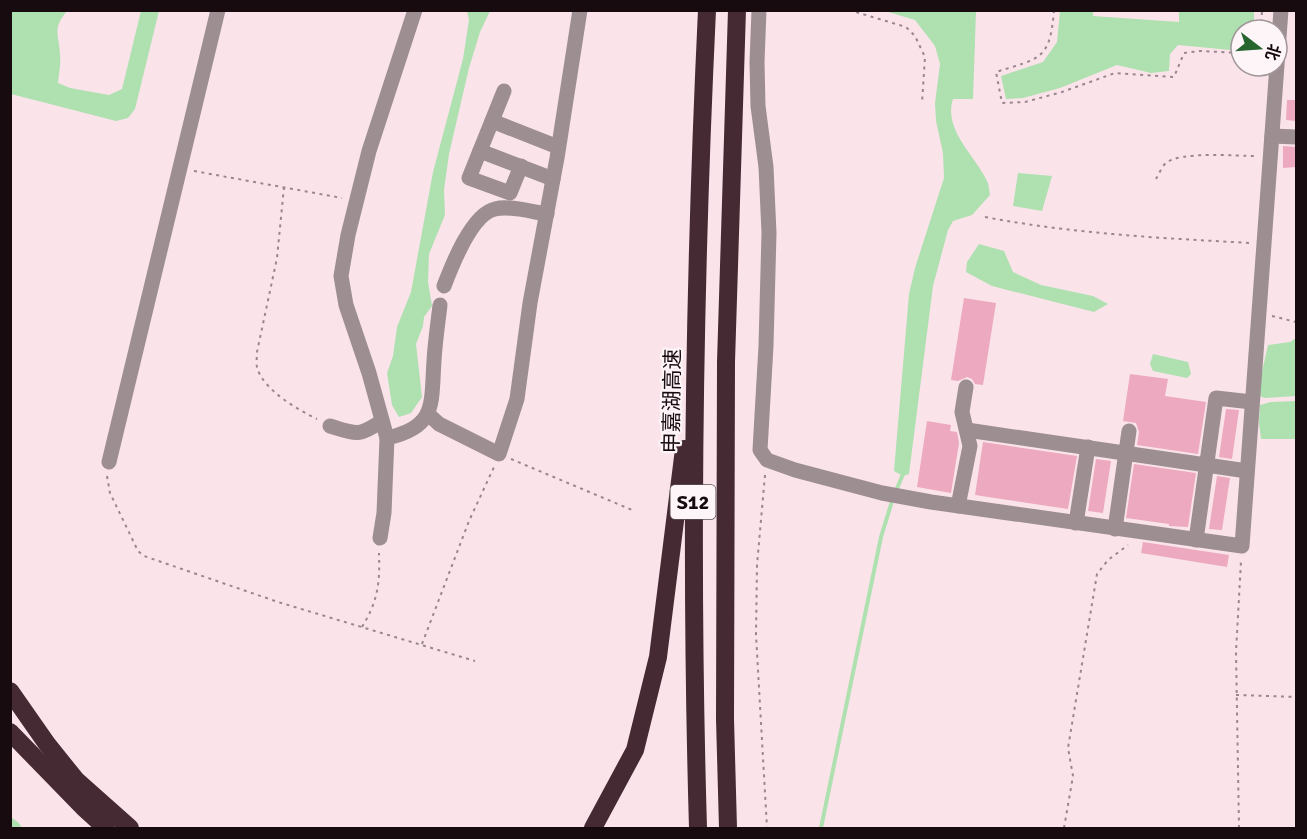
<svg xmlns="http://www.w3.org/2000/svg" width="1307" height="839" font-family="Signika,'Noto Sans SC',sans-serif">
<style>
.water{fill:#aee0b0}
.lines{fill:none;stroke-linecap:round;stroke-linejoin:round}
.stream{stroke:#aee0b0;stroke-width:4}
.canal{stroke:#aee0b0;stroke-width:14}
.building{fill:#eda9bf}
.path{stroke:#99878d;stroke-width:2;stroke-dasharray:3 4.5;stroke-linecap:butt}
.minor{stroke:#9d8e92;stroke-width:15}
.highway{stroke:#462a33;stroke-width:18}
.labels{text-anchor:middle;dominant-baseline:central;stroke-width:4.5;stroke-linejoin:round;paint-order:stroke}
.shield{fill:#fdf5f8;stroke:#5c5155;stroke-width:1.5}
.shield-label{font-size:20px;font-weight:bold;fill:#170b0f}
.street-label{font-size:21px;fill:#170b0f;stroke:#fdf5f8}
</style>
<rect width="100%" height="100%" fill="#fae4ea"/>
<g class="water">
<path d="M10,11H67C52,29 59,33 60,54C61,64 59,73 58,83L70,88L109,95L122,89L141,11H159L135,109L128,118L116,121L11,94Z"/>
<path d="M467,11H490L480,32L469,68L449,154L444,190L445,215L429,254L428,282L432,306L424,317L423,326L416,344L422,397L411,413L399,417L392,405L387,373L393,356L397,327L411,292L433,172L463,59L469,20Z"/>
<path d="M885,11H976L973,99H953C943,130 975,155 987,181C989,185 989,190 990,195L972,215L953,221L948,230L933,286L909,474L903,476L894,471L909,294L915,268L944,178L943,153L936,121L935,103L940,64L935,46L915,20Z"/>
<path d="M1060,11H1093V16L1179,22V11H1254V30H1241V51L1178,45L1170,54L1169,71L1151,73L1117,65L1060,88L1023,98L1006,99L1001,76L1043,62L1057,42Z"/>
<path d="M1018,173L1052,176L1042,211L1013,206Z"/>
<path d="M979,244L1004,251L1013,272L1041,285L1093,296L1108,304L1094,312L992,286L966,272L967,262Z"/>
<path d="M1296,338V396L1265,398L1259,396V385L1268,345L1290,342Z"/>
<path d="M1153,354L1188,362L1191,374L1187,378L1153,371L1150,364Z"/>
<path d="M1296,401V439H1261L1259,423L1260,405L1271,402Z"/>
</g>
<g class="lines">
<g class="stream">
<path d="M896,491L903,474"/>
<path d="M821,828L881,537L893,498"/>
</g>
<path class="canal" d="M10,825L14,828"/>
</g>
<g class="building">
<path d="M1287,100H1296V121L1286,120Z"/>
<path d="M1283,146L1296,147V167L1283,168Z"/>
<path d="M964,298L996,303L983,385L975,384L972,379L967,377L958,381L951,380Z"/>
<path d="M1130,374L1168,379L1165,396L1206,402L1198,454L1137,445L1139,432L1136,423L1123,421Z"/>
<path d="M1226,409L1239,410L1232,459L1219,457Z"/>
<path d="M927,421L951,425L950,431L957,432L959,443L951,493L917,487Z"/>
<path d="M983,442L1077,456L1068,509L975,495Z"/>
<path d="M1096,459L1111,461L1103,513L1088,511Z"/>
<path d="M1134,464L1196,473L1188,527L1169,526V524L1126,518Z"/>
<path d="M1217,476L1230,478L1222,530L1209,529Z"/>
<path d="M1143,542L1229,555L1227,567L1141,553Z"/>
</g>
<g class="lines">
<g class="path">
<path d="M849,10L906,27L915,36L925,57L922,103"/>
<path d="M1054,10C1050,61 1040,58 996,72L1002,103L1025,102L1062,92L1115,73L1174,77L1184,53L1200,51L1241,53"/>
<path d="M1261,30L1262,10"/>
<path d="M194,171L342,198"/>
<path d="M1156,179C1159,174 1162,166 1166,163C1180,151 1237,156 1256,156"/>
<path d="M284,187L277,258L257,352C257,357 256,363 257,367C262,389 298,410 317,419"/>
<path d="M985,217C1075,234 1160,238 1251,243"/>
<path d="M1272,316L1296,322"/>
<path d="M511,459L632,510"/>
<path d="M765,475L757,565L756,635L767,828"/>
<path d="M107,476L110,493L138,551L144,556L278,602L475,661"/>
<path d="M362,627C378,601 380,583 379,553"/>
<path d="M422,644L469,521L494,467"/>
<path d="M1236,695L1296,697"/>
<path d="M1064,828L1073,776L1068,748L1097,574L1108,560L1128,545"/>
<path d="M1239,828L1236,652L1241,561"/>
</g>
<g class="minor">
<path d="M759,10L757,62L758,106L766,167L769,233L766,346L760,450L767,460L795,470L882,493L931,502L1242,546L1281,10"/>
<path d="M504,91L469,178L510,193L521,166"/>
<path d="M492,121L558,147"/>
<path d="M1272,136L1296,137"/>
<path d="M480,151L553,179"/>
<path d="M444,286C452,265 472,214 495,209C510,205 532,212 547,214"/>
<path d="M428,414L439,424L499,454L517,399L530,303L557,158L580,10"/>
<path d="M330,426C357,434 358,437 382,421"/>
<path d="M967,430L1247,471"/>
<path d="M387,438C437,427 431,404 434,361C435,342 438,323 440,305"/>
<path d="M109,462L218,10"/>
<path d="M958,506L970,446L962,412L966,387"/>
<path d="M1076,523L1088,447"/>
<path d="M1115,529L1129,431"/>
<path d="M380,538L384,513L387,438L369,373L346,305L341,276L348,235L369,151L415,10"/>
<path d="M1196,540L1216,398L1252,402"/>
</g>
<g class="highway">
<path d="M10,691L47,744L76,780L130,828"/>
<path d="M10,732L83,807L106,828"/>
<path d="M593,828L635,750L658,657L684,449"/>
<path d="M698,828C690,555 694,283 707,10"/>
<path d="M728,828L725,719L726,362L737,10"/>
</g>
</g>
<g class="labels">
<rect class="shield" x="670.5" y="485" width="45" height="34" rx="4.5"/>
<g class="shield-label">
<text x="693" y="502">S12</text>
</g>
<g class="street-label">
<text transform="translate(672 401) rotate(-89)">申嘉湖高速</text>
</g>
</g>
<rect width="1307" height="839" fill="none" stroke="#170b0f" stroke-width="24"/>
<g transform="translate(1259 48) rotate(107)"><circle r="28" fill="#fdf5f8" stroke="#a1979b" stroke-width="1.5"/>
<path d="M0-4.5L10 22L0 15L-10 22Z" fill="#26652e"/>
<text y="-9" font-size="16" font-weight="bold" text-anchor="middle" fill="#170b0f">北</text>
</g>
</svg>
